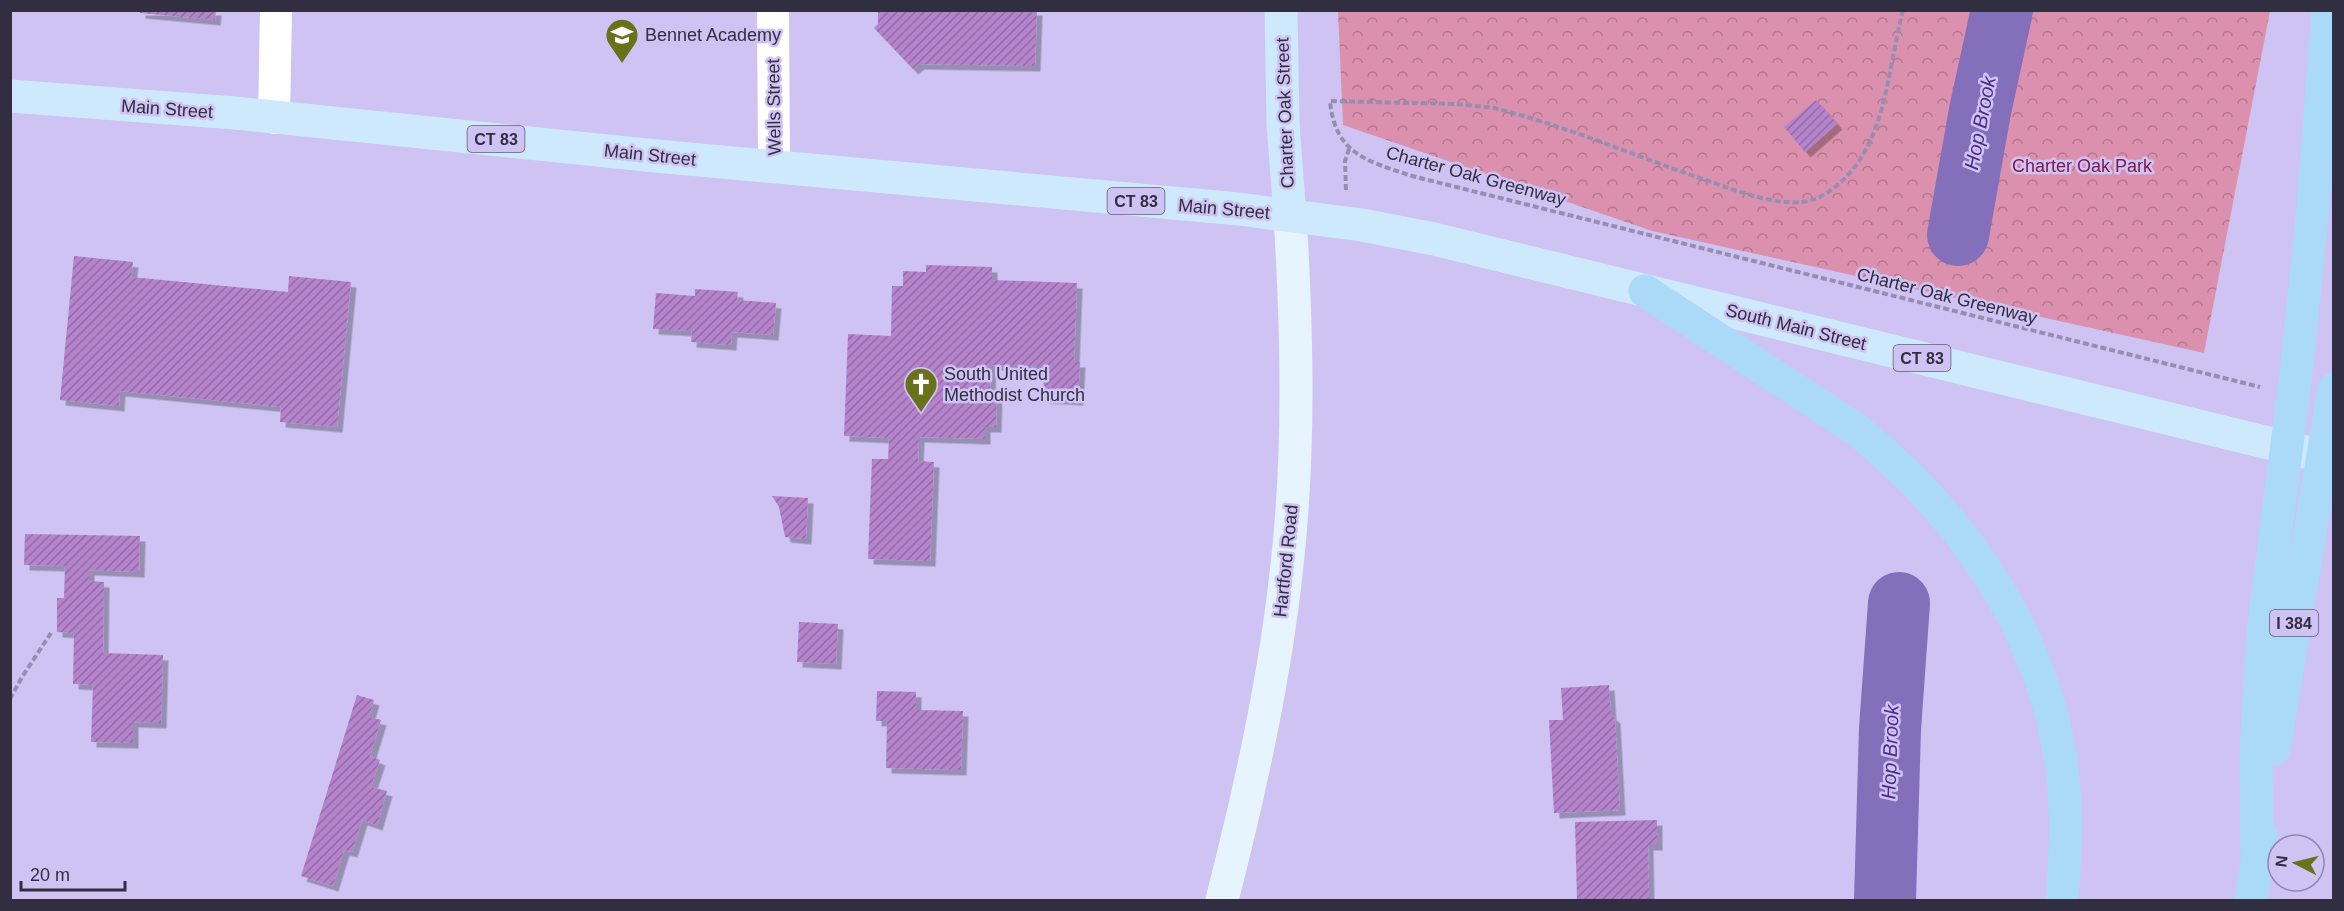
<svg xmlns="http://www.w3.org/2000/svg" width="2344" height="911" font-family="Helvetica,sans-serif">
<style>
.forest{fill:url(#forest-crowns)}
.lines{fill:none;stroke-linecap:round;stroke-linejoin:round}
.river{stroke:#846fbb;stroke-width:62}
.building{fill:url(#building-hatch);filter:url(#shadow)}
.path{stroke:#968db3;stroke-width:4;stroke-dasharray:6 3;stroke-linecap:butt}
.street{stroke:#fff;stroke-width:32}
.secondary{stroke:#e6f4fd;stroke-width:33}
.primary{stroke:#cde9fb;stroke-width:33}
.highway{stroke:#abdaf8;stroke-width:33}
.labels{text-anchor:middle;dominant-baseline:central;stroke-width:5;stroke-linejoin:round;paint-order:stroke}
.shield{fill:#cec3f3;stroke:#615b76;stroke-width:1.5}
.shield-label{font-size:16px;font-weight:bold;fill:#322e41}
.poi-label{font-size:18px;fill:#322e41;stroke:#cec3f3;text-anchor:start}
.street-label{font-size:18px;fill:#322e41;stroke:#cec3f3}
.park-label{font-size:18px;fill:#81184d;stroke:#cec3f3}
.water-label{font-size:20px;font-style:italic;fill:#4d2c88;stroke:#cec3f3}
</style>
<defs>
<pattern id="forest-crowns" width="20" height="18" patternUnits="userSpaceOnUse" patternTransform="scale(1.5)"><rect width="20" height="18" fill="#db91ad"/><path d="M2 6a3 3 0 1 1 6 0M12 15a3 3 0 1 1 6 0" fill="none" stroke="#b2778e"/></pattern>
<pattern id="building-hatch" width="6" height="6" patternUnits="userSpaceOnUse" patternTransform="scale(1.5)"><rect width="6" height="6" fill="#b583cb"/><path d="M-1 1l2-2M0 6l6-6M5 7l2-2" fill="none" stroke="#946ca6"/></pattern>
<filter id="shadow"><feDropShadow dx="5.5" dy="5.5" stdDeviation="0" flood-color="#0004"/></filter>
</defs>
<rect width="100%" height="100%" fill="#cec3f3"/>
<path class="forest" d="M1338,11H2270L2204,353L1652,231L1343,125Z"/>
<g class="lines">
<g class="river">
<path d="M1958,235L1980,111L2002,10"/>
<path d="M1885,900L1890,729L1899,603"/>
</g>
</g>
<g class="building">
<path d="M140,10H216L215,20L140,13Z"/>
<path d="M878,10H1037L1035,66L919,64L913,69L874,28L878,24Z"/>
<path d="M1816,100L1837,124L1805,152L1784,127Z"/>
<path d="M74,256L133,262L131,277L288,292L289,276L351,282L337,427L280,422L281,407L120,391L119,406L60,400Z"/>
<path d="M926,265L992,267V280L1077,283L1074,362H1080L1078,400L1043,398L1044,367L991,365L990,390H997L996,427H985V439L919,437L918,461L934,462L930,561L868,559L872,459H888L889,438L844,436L848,334L891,336L892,286H903V271L926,272Z"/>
<path d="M695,289L738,292L737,300L776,303L773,335L732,332L731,345L691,342L692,331L653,329L656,293L695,296Z"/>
<path d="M772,496L808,498L806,539L785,537L779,507Z"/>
<path d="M25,534L140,536L139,572L89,570V581L104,582L103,653L163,655L161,723L133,722V743L91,742L93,685L73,684L74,633L57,632V598H64L65,566L24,565Z"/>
<path d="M799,622L838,624L836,664L797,662Z"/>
<path d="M1609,685L1611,715L1615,718L1620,810L1554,813L1549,720H1563L1561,688Z"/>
<path d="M877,691L916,692V710L963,711L961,770L886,768L887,721H876Z"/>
<path d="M357,695L374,700L369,717L381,720L370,756L380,760L371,787L387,791L377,825L362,820L352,852L344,850L333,886L301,876Z"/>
<path d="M1657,820V845H1648L1649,900H1577L1575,822Z"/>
</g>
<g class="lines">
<g class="path">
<path d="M1903,10C1891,56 1888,109 1865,151C1854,172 1831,196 1808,201C1776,208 1727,187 1697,177C1630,154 1563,125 1494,108L1457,104L1330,101C1335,154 1367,161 1412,176L2260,387"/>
<path d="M1346,190L1345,161L1349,149"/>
<path d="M10,699L22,677L51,633"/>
</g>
<g class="street">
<path d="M773,10L774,167"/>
<path d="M274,118L276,10"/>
</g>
<path class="secondary" d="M1222,900C1250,790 1275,679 1287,565C1300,449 1297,331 1290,215"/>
<g class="primary">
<path d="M1281,10L1283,124L1290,215"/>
<path d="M10,96L235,113L656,156L1239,209L1362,225L1434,239L2334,459"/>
</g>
<g class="highway">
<path d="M1645,291L1857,430C1959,513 2038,623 2060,755C2068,803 2066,853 2062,900"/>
<path d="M2274,749L2334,389"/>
<path d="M2257,856L2256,752L2263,631L2296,374L2313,208L2328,10"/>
<path d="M2251,900L2261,835"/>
</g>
</g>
<defs>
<symbol id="school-pin" viewBox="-11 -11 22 30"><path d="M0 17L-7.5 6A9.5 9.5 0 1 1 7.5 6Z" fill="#69721b" stroke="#cec3f3"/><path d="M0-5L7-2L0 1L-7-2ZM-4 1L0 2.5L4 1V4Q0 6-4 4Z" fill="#fff"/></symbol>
<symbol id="church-pin" viewBox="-11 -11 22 30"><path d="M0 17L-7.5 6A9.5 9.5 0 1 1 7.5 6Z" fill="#69721b" stroke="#cec3f3"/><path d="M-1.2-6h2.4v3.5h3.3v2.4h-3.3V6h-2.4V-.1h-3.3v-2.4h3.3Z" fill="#fff"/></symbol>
</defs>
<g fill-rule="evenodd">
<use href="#school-pin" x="603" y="16" width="38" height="52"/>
<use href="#church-pin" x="902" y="365" width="38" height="52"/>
</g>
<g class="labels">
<g class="shield">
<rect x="467.5" y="126" width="57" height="26" rx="4.5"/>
<rect x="1107.5" y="188" width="57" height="26" rx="4.5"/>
<rect x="1893.5" y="345" width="57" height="26" rx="4.5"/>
<rect x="2270" y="610" width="48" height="26" rx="4.5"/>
</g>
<g class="shield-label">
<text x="496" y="139">CT 83</text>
<text x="1136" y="201">CT 83</text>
<text x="1922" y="358">CT 83</text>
<text x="2294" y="623">I 384</text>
</g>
<g class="poi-label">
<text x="645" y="35">Bennet Academy</text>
<text x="944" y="374">South United<tspan x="944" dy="21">Methodist Church</tspan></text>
</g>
<g class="street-label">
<text transform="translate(774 107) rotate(-91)">Wells Street</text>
<text transform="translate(167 109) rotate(4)">Main Street</text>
<text transform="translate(1285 113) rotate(-92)">Charter Oak Street</text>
<text transform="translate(650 155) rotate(6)">Main Street</text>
<text transform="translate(1476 176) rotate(15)">Charter Oak Greenway</text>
<text transform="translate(1224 209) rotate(5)">Main Street</text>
<text transform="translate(1947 296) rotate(14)">Charter Oak Greenway</text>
<text transform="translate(1796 327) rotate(14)">South Main Street</text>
<text transform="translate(1286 561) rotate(-84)">Hartford Road</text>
</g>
<g class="park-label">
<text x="2082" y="166">Charter Oak Park</text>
</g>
<g class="water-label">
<text transform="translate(1980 123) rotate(-79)">Hop Brook</text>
<text transform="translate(1890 752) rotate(-88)">Hop Brook</text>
</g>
</g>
<rect width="2344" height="911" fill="none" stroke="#322e41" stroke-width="24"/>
<g transform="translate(2296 863) rotate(277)"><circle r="28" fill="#cec3f3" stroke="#9087ac" stroke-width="1.5"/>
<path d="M0-4.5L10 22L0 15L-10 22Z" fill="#69721b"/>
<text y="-9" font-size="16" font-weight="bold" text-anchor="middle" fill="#322e41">N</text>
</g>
<path d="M21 881v9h104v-9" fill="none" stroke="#322e41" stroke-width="3"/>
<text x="30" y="881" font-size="18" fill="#322e41" stroke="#cec3f3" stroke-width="4.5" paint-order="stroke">20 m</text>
</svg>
